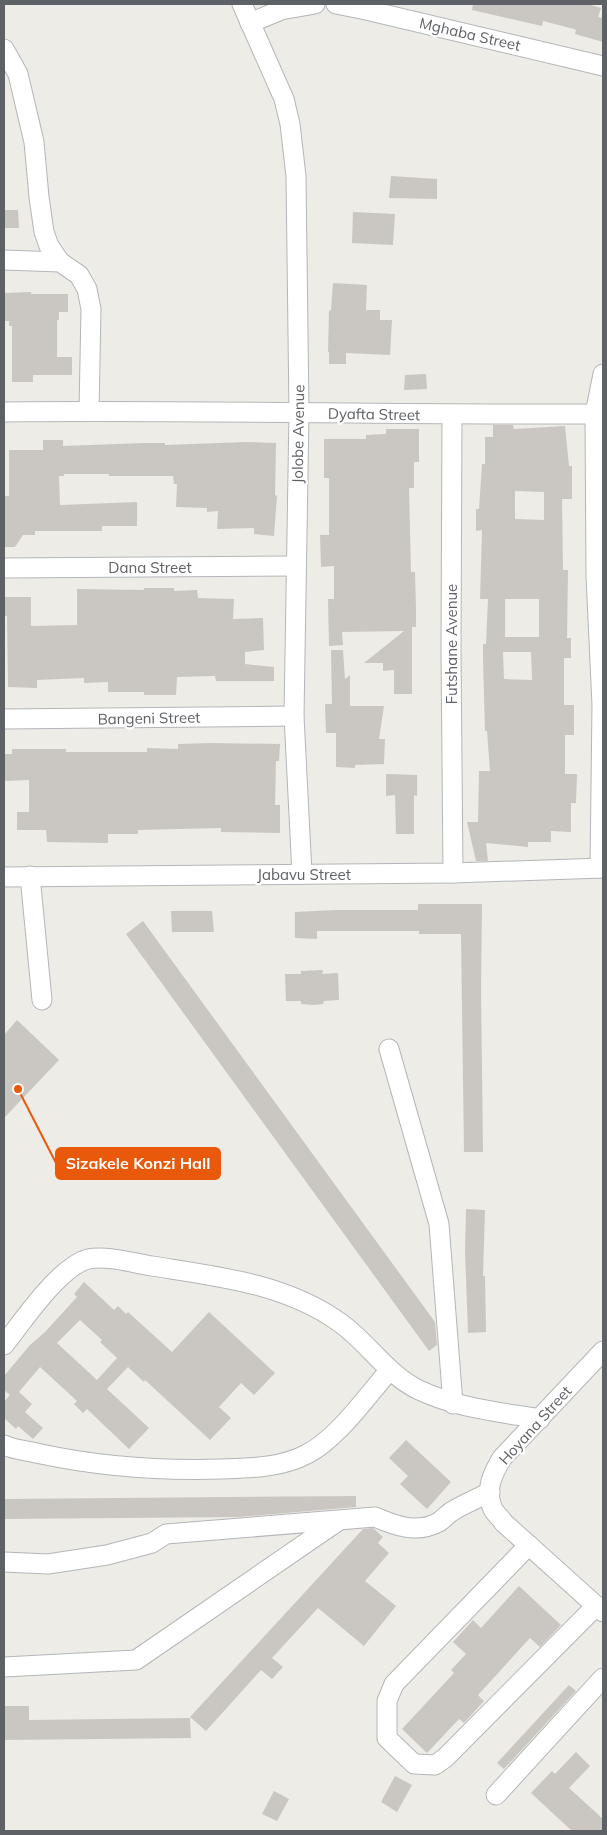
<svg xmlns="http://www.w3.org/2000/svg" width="607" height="1835" font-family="Mulish,sans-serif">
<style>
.building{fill:#cac7c2;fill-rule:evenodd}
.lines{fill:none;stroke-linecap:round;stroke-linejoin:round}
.minor-casing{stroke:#b3b6b9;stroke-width:21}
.minor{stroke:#fff;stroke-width:19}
.labels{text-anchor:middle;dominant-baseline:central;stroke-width:4.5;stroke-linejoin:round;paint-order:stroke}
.street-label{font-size:15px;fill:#5e6165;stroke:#fff}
.leader{fill:none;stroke:#e8590c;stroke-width:2}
.callout-dot{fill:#e8590c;stroke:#fff;stroke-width:2}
.callout{fill:#e8590c;stroke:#e8590c;stroke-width:2}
.callout-label{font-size:16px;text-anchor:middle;font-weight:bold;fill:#fff}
</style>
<rect width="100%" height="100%" fill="#eeece6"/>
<g class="building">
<path d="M473,4H588L601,8L598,17L603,18V42L575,34L576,30L574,29L543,21L542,26L472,10Z"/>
<path d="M391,176L437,179V199L389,198Z"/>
<path d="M4,210H18L19,228H4Z"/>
<path d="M353,212L395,214L393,245L352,243Z"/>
<path d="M333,283L367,285L366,310H380V320H392L390,355L346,353V364H329V352H328L329,311L331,310Z"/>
<path d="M31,292V294H68V312H59V320H57V357H72V375H33V382H12V326H9V321H4V293Z"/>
<path d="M426,374L427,389L404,390L405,375Z"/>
<path d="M493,425H513L514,429L565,426L569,466H572V499H562L563,570H568L567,638H571V658H564V705H574V735H565V774H577L576,803H571V832L551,831V842H528V847L486,843L488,861H476L467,822H478L479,771H490L487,731H485L483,659V644H486L488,599H480L482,530L476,531V509H479L482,464H485V437H493ZM515,491L544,492V520L515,519ZM505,599H539V637H505ZM503,652H531L532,680L504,679Z"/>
<path d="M386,429H419V462H414V488H409L411,572H415L416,607V627H412V694H394V670L383,671V663H364L404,631L342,632L343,645L329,646L328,599H334V566L321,567L320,535H329V478H324V439H366V435L386,434Z"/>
<path d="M43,440H63V446L144,443H165V445L246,442L276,443L275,495L277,496L274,536L254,534V528L217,529L218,511L207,512V508L176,507L177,484H174L173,476H109V474H64V476H59L60,505L137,502V526H102V531H35V535H23L15,547H5L4,496H9V450H43Z"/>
<path d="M144,588H174V591L197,590L198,598L234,599L233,619L263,618L264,650L245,652V664L274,667V681H216L215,676L177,677L176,695H144V692H108V682L84,683V678L37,680V688L8,687L7,616H4V597H31V626L77,625V589L144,590Z"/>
<path d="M331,650H343L345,679L350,675V706H384L379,739H385L384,764L355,765V768L336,767V733H326L325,704H332Z"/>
<path d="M211,743L280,744L279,761H276L275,805H280V833L221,832V828L138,830V834H108V843L47,842L46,830H17V812H29V780L4,781V754H12V749H66V752H147V748L178,749V744Z"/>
<path d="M386,774L417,775V796L414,795V834H396L395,795L386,796Z"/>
<path d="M418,904H482L481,990L483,1152H464L461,934H419V931H317V939L295,938V912L336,910H418Z"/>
<path d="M171,911H212L214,932H172Z"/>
<path d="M143,921L435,1322L437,1345L429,1351L126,934Z"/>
<path d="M323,970L322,974L338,973L339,1000L324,1001L323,1004L313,1005L301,1004V1001H286L285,974H301V971Z"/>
<path d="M17,1020L59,1060L4,1118V1035Z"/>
<path d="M466,1209L485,1210L483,1276H485L486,1332L468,1333L465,1251Z"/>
<path d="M84,1282L114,1310L118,1306L126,1314L128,1312L172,1352L209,1312L275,1373L254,1395L241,1383L219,1407L231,1418L210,1440L145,1380L144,1382L128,1367L107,1389L149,1428L129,1449L87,1409L83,1413L74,1404L77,1401L40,1367L19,1392L32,1404L25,1412L43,1428L33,1439L18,1426L16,1429L4,1418V1402L10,1395L4,1390V1376L30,1345L45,1332L77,1297L74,1294ZM80,1320L102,1340L100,1342L117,1358L97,1380L57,1343Z"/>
<path d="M406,1440L451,1482L427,1509L400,1484L408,1476L389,1458Z"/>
<path d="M356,1496V1507L238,1517L4,1519V1499Z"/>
<path d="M373,1528L383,1537L378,1543L389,1553L365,1581L396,1606L364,1646L318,1608L272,1658L283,1667L272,1679L261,1670L206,1731L190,1717L363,1529Z"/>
<path d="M519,1586L561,1625L540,1647L530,1638L478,1695L484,1701L464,1723L459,1719L427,1753L402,1729L454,1673L451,1670L466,1654L453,1642L473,1620L481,1628Z"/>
<path d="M569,1685L576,1691L504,1769L497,1763Z"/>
<path d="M4,1706H29V1720L190,1718L191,1738L4,1740Z"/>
<path d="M576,1752L590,1766L569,1788L603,1819V1831H572L531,1793L552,1771L555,1774Z"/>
<path d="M395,1776L412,1785L397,1812L381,1802Z"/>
<path d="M274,1791L289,1799L277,1821L262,1814Z"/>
</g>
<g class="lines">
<defs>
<g id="minor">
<path d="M242,4L284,99L290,124L296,176L299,412L294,716L302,874"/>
<path d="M336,4L366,10L603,66"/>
<path d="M250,23L281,10L315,4"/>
<path d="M4,49L18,74L34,142L39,197L44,232L49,246L60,262"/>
<path d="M4,260L60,262L79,275L87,289L91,309L89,411"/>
<path d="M4,412C201,410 398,415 595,414"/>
<path d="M452,415L451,650L453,873"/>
<path d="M4,568L295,566"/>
<path d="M4,719L294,716"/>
<path d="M600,868L602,705L596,576L595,414L603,374"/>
<path d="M30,876L42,1000"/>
<path d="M4,877L453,873L603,868"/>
<path d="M389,1049L439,1224L453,1404"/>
<path d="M4,1345C23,1321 59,1267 88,1259C106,1255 133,1263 152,1266C215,1276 284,1283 339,1322C368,1342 386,1374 419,1390C457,1408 499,1412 540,1419"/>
<path d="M603,1351L502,1458C493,1473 485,1489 492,1507C494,1513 501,1518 504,1523L603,1612"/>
<path d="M4,1445C14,1450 29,1451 41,1454C102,1467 159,1471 222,1469C250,1468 281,1468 307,1454C337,1439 367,1396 389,1371"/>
<path d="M529,1545L394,1684L387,1701V1738L414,1764L435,1765L445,1758L596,1606"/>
<path d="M4,1562L48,1564L107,1555L152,1543L166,1534L375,1517C396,1526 417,1534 439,1522C443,1519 447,1515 451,1512C463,1504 477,1499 490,1492"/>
<path d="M4,1667L136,1660L338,1521"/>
<path d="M496,1795L603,1678"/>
</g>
</defs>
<use href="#minor" class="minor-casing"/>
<use href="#minor" class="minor"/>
</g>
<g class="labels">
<g class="street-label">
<text transform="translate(470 34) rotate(13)">Mghaba Street</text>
<text transform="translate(374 414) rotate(1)">Dyafta Street</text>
<text transform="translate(298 434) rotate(-89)">Jolobe Avenue</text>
<text x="150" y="567">Dana Street</text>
<text transform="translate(451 644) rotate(-90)">Futshane Avenue</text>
<text transform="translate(149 718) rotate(-1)">Bangeni Street</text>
<text x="304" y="874">Jabavu Street</text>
<text transform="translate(535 1425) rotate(-48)">Hoyana Street</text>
</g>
</g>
<path class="leader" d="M18 1089L56 1163"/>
<circle class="callout-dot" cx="18" cy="1089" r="5"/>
<rect class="callout" x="56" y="1148" width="164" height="31" rx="5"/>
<g class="callout-label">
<text x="138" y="1169">Sizakele Konzi Hall</text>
</g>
<rect width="607" height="1835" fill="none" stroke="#5e6165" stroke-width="10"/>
</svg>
